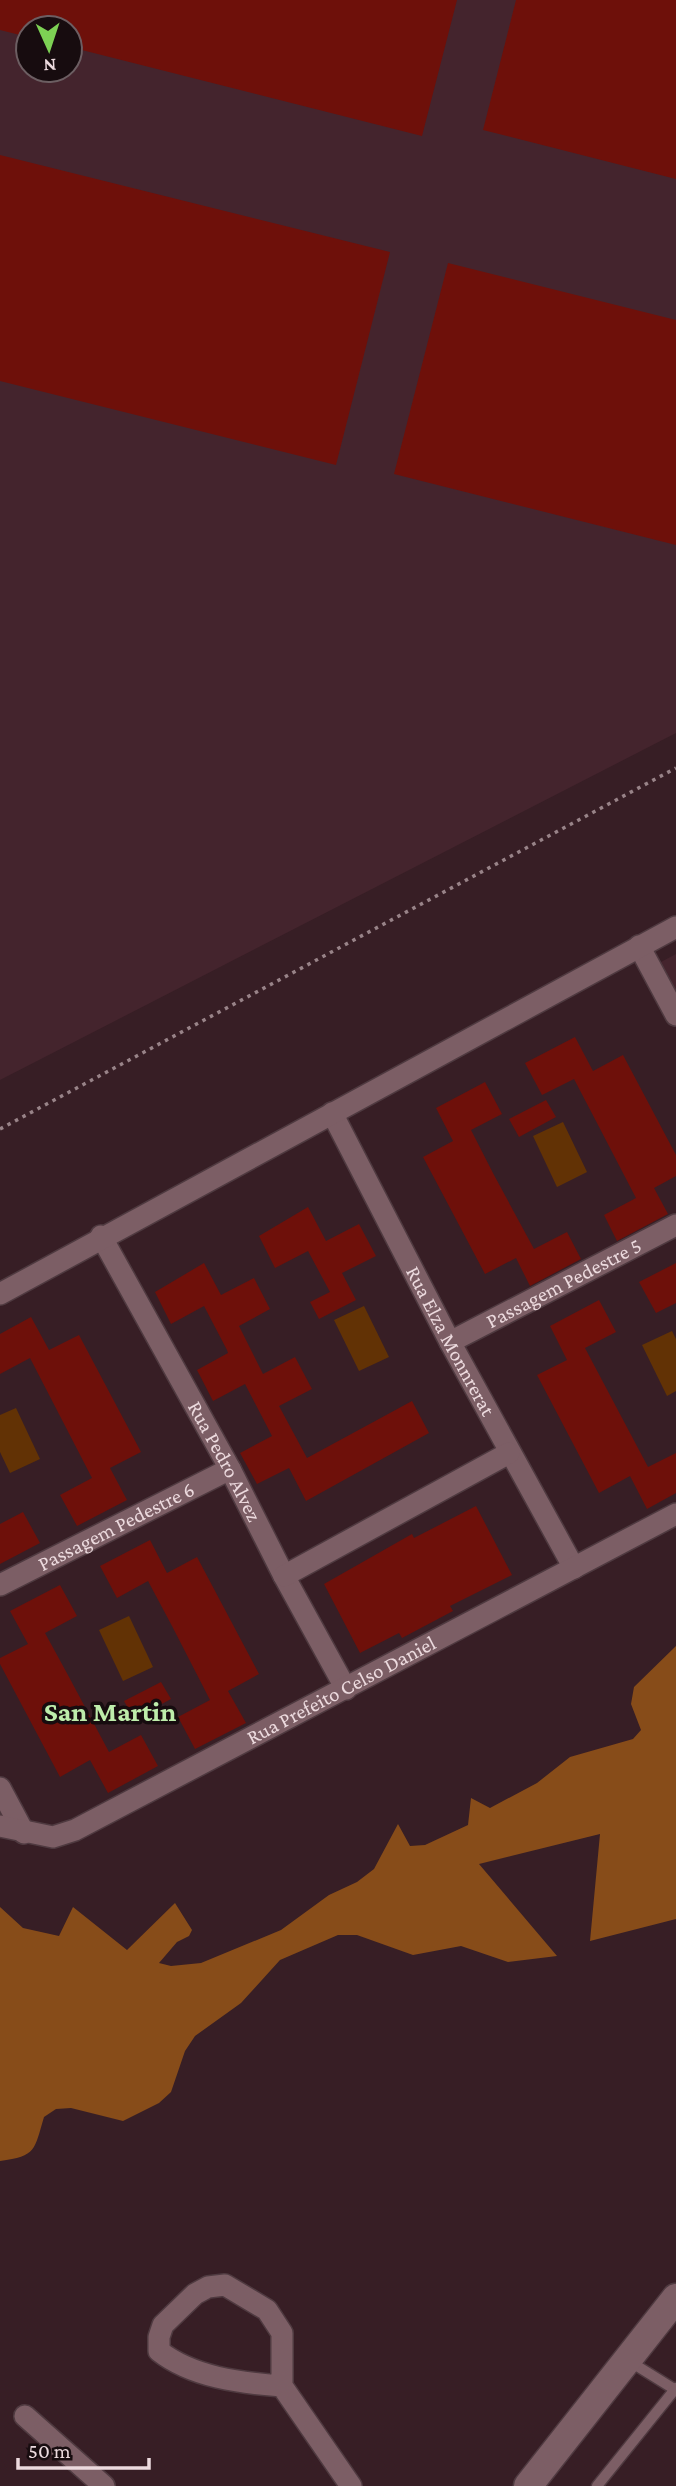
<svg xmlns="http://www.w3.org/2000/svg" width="676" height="2486" font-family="'Crimson Pro',serif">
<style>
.built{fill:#44242d;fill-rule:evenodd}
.green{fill:#623205}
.forest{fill:#874c19}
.building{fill:#6e100a}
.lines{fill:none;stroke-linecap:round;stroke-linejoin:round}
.lane-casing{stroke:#4f3a40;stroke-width:13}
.street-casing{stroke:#4f3a40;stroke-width:24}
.secondary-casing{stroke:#4f3a40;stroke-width:31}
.path{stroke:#988388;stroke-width:3.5;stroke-dasharray:3.5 5;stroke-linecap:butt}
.lane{stroke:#7c5e65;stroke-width:10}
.street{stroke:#7c5e65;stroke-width:21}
.secondary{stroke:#7c5e65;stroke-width:28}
.labels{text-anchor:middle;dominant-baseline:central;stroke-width:7;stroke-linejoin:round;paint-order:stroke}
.street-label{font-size:21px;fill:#ecdade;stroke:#170c0f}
.district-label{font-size:28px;font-weight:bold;fill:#beedab;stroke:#170c0f}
</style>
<rect width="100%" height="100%" fill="#371e25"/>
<g class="built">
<path d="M0,0H676V733L0,1080ZM28,28H70V70H28Z"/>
<path d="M676,954V994L659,963Z"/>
</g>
<g class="green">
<path d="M563,1122L587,1172L557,1187L533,1136Z"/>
<path d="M364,1306L389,1357L359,1371L334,1320Z"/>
<path d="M672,1331L676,1339V1391L667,1396L642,1345Z"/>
<path d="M16,1408L40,1459L10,1473L0,1452V1415Z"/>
<path d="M129,1616L153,1667L123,1681L99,1630Z"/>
</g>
<path class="forest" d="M676,1646V1919L590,1941L600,1834L479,1864L557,1956L508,1962L461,1946L413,1955L357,1935H338L280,1960L241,2003L195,2036L185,2051L171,2092L159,2103L123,2121L71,2108L56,2109L44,2117C34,2150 37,2156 0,2161V1907L23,1928L59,1936L73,1907L127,1950L175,1903L192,1930L189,1936L177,1942L159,1963L171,1966L201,1963L281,1930L329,1895L357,1882L374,1869L398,1824L410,1846L425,1845L468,1825L471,1798L490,1808L537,1783L570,1757L633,1739L641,1730L631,1704L634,1687Z"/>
<g class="building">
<path d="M0,0H457L422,136L70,47V28H28V37L0,30Z"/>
<path d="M516,0H676V179L483,130Z"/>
<path d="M0,155L390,252L336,465L0,381Z"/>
<path d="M448,263L676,320V545L394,474Z"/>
<path d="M575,1037L593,1071L623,1055L676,1155V1176L654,1188L668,1214L617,1241L604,1215L636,1198L597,1123L574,1079L542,1095L525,1063Z"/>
<path d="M485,1082L502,1114L471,1130L494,1175L534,1249L567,1232L581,1259L530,1286L516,1258L485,1274L423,1157L453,1141L436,1108Z"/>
<path d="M546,1100L556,1117L519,1137L509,1119Z"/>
<path d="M308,1207L326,1241L359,1224L376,1256L342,1273L356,1300L319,1319L310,1302L330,1292L308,1251L275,1268L259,1236Z"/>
<path d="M204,1263L221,1295L254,1278L270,1309L239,1326L263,1374L295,1357L312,1389L279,1406L307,1458L412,1401L429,1433L306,1501L289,1468L257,1484L240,1453L272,1436L245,1384L213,1401L197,1370L228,1353L227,1350L204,1306L171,1324L155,1292Z"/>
<path d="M676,1263V1303L656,1313L639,1282Z"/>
<path d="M599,1300L616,1332L585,1348L648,1467L676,1453V1493L647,1509L630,1476L599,1493L537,1375L567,1360L550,1326Z"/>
<path d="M31,1317L49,1350L79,1335L141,1452L110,1468L127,1500L77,1526L60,1495L92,1478L30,1358L0,1374V1334Z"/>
<path d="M476,1506L512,1575L450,1606L453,1611L402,1638L399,1633L360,1653L324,1584L412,1534L414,1538Z"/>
<path d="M23,1512L40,1543L0,1564V1524Z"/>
<path d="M150,1540L167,1573L197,1557L259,1674L228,1691L246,1723L195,1749L178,1717L210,1700L172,1626L148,1581L117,1598L100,1566Z"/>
<path d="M60,1585L77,1616L45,1633L69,1677L109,1752L141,1735L158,1766L108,1793L90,1760L60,1777L0,1664V1658L28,1644L10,1611Z"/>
<path d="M161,1682L171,1699L134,1719L124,1701Z"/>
</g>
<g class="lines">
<defs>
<g id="lane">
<path d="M629,2361L674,2389"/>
<path d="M597,2486L676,2388"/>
</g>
<g id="street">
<path d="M639,946L676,1015"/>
<path id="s1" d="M332,1113L450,1342L574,1568"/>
<path id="s2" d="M101,1236L230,1469L284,1576L346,1689"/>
<path d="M0,1294L676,927"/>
<path id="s3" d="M450,1342L676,1225"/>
<path d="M284,1576L509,1453"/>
<path id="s4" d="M0,1585L230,1469"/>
<path d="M0,1788L24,1833"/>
<path id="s5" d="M0,1826L53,1837L75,1830L676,1514"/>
<path d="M282,2386C240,2383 192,2377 159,2351V2337L163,2325L195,2294L208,2287L225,2285L267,2310L282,2333V2386L351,2486"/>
<path d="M25,2416L104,2486"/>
</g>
<path id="secondary" d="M528,2486L676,2298"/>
</defs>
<use href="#lane" class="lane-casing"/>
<use href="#street" class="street-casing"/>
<use href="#secondary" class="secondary-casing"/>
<path class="path" d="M0,1129L676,768"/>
<use href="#lane" class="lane"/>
<use href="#street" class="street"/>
<use href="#secondary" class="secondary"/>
</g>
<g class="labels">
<g class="street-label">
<text stroke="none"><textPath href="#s3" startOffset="128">Passagem Pedestre 5</textPath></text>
<text stroke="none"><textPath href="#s1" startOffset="257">Rua Elza Monnrerat</textPath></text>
<text stroke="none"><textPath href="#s2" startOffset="257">Rua Pedro Alvez</textPath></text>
<text stroke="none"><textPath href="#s4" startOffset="130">Passagem Pedestre 6</textPath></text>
<text stroke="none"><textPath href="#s5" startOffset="378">Rua Prefeito Celso Daniel</textPath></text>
</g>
<g class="district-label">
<text x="110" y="1711">San Martin</text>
</g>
</g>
<g transform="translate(49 49) rotate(177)"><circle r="33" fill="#170c0f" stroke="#6c5e62" stroke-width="2"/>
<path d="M0-5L12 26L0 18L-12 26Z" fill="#7dd154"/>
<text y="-10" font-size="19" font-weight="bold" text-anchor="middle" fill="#ecdade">N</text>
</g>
<path d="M18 2458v10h131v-10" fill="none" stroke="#ecdade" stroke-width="3.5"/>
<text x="28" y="2458" font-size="21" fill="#ecdade" stroke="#170c0f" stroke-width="5" paint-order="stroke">50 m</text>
</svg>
